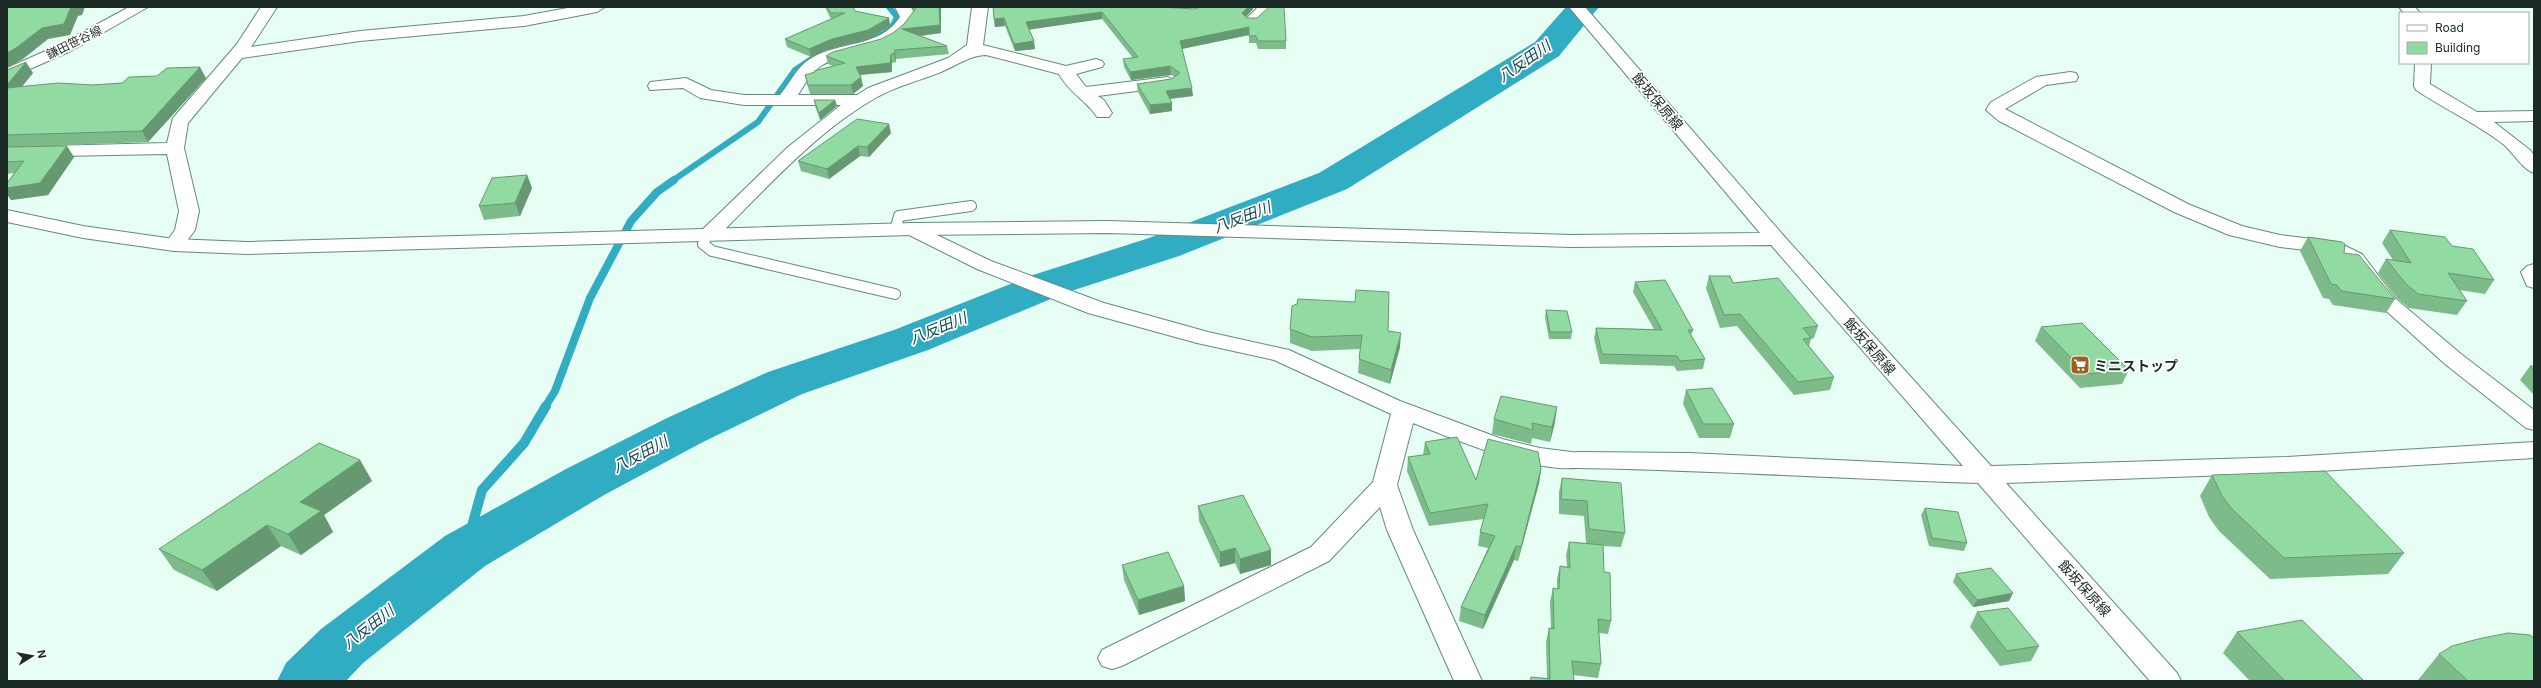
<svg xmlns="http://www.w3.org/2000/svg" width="2541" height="688" font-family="Inter,'Noto Sans JP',sans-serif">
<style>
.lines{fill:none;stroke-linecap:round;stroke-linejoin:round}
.stream-far2{stroke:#30acc3;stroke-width:6}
.stream-far1{stroke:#30acc3;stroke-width:8}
.stream{stroke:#30acc3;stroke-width:10}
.river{fill:#30acc3;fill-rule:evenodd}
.lane-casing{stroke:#65897d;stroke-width:12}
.street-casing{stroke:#65897d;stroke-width:2}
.secondary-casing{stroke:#65897d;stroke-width:2}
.lane{stroke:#fff;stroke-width:10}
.street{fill:#fff;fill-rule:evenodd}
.secondary{fill:#fff;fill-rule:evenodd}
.wall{fill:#7dbb8a}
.shaded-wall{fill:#669971}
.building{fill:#91daa1;stroke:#669971}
.labels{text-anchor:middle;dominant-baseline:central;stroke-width:3.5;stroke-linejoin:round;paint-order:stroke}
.far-street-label{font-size:12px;fill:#1b2a25;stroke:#fff}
.street-label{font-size:14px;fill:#1b2a25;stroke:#fff}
.poi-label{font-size:14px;font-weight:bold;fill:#1b2a25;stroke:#fff;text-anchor:start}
.water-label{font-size:15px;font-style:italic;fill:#124650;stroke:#fff}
</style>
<rect width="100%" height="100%" fill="#e7fef5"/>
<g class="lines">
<path class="stream-far2" d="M672,181L758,122L795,70L816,56L883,34L892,27L897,17L889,7"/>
<path class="stream-far1" d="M545,407L555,391L590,298L631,221L657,192L674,180"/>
<path class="stream" d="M465,551L482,490L524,443L546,406"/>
<path class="river" d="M1566,7H1599L1559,56L1347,189L1179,256L1065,293L928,350L802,394L703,442L604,495L485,566L363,663L346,681H277L286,663L321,629L445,536L566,469L667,418L768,372L894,330L1033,275L1149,238L1319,173L1535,42Z"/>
<defs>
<g id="lane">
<path d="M895,230L899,216L971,206"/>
<path d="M707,236L703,244L712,251L895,294"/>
</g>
<g id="street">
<path d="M261,7H277L251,47L360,31L524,16L573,7H605L597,12L524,26L360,41L242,58L188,123L184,148L199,211L195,230L181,249H167L164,245L175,230L179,211L167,154L7,157V147L167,143L173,118L237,44Z"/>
<path d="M895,7H911L916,17C886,63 857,42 821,66C811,73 804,85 798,95H857L868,88L948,58L967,45L972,7H988L983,45L1066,66L1096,59L1102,61L1104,64L1102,67L1076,74L1086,87L1168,77L1176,82L1168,87L1098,96L1104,100L1112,113L1109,117H1097C1086,100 1069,93 1059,74L986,55C971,55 955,66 941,72C921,80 898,86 879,96C816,131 765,190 714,240H700L697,236L700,232L788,147L841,105H744L700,98L683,88L650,90L648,86L650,82L686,78L711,90L744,95H780C790,83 797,67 810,59C840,40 879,49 900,17Z"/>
<path d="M1258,7H1275L1257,24H1247L1244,21Z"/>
<path d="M2399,7H2415L2420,13H2404Z"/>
<path d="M2415,63H2431L2430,84L2477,112L2534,111V121L2494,122L2530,150L2534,155V173C2522,169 2513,152 2503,144C2476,123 2444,109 2416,90L2414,86Z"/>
<path d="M2070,72L2076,73L2078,77L2076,81L2046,85L2005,109L2188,204L2242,226L2280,235L2337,242L2362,254L2396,299L2461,354L2534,410V430L2526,428L2445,364L2382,307L2348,262L2332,253L2280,247L2229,235L2174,212L1999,121L1986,110L1991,102L2036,77Z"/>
<path d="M912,223L991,261L1104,303L1208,332L1289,350L1400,401L1502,439L1540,448L1587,454L1590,460L1587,466C1544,478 1454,439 1413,423L1397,485L1413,530L1482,681H1454L1387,530L1380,507L1329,561L1122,666L1112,669L1102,666L1098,658L1102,650L1311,547L1373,482L1391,414L1274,360L1197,343L1088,313L977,269L905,233L902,229L905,225Z"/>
<path d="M2534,264V288L2527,286L2521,272L2527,266Z"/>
</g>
<g id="secondary">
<path d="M129,7H148L71,51L7,79V68L59,45Z"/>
<path d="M1569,7H1585L1783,235L1991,466L2287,457L2534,442V458L2287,473L2006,483L2177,673L2181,681H2150L1978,483C1844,479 1711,470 1578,468L1569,466L1566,460L1569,454L1578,452L1689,453L1963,466L1771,245L1571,247L1108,233L912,235L247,254L174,251L83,238L7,222V210L83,226L174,239L247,242L912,223L1108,221L1571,235L1760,233Z"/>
</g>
</defs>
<use href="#lane" class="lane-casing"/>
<use href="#street" class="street-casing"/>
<use href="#secondary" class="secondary-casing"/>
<use href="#lane" class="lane"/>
<use href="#street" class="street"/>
<use href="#secondary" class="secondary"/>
</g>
<g class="wall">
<path d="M825,7H853L855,11L889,18L890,26L870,38L833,48L811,57L787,47L785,39L831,19Z"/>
<path d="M912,7H941V33L920,36L947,46L949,54L896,59V62L892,63V72L860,75L863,86L853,94H810L807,84L805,75L814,73V71L833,66L828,64L826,56L881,39L893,33L904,24L914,11Z"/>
<path d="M993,7L1253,9L1246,17L1286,41V49H1258L1256,43H1249V35L1182,49L1193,96L1170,99L1172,103V111L1150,114L1138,92L1137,84L1171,79L1175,77L1171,75L1131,80L1124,67L1123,59L1133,58L1102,19L1029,29L1035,49L1015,51L1005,26L995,27Z"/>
<path d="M7,70L33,73L22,86L93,85L206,78L148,142L10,147L74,157L48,195L11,200L7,194V183L14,173L7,174Z"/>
<path d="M814,100H835L837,106L820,120L815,106Z"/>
<path d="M891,133L869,157L860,156L829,179L801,171L798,161Z"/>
<path d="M527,175L532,188L520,216L484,220L479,206Z"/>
<path d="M2390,230L2452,246L2494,280L2485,294L2459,290L2467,301L2457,315L2409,308L2397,298L2378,273L2386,259L2393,260L2382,243Z"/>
<path d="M2308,237L2344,253L2395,299L2386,313L2333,305L2329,299L2323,298L2300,251Z"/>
<path d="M1709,276L1733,283L1818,326L1814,338L1811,339L1809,346L1834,377L1830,390L1794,395L1737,326L1720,328L1706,288Z"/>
<path d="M1635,282L1693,330L1691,335L1705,359L1703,369L1677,371L1674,366L1600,364L1594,338L1596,328L1654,329L1633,292Z"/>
<path d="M1546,310L1572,332L1571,339H1549L1545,317Z"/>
<path d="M2041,327L2129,370L2122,384L2080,388L2035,341Z"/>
<path d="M1290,329L1388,331L1400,347L1390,384L1358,373L1360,349L1312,351L1290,343Z"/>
<path d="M2530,366H2534V395L2520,380Z"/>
<path d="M1686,390L1734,424L1730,438H1699L1683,404Z"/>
<path d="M1494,419L1555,422L1550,442L1532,438L1531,444L1492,434Z"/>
<path d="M1425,442L1476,480L1541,469L1539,483L1518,561L1514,560L1483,629L1459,621L1461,607L1488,548L1478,546L1480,532L1484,519L1429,526L1407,471L1408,457L1423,455Z"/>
<path d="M360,460L372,481L324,515L333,532L301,555L281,546L217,591L174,570L159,549Z"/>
<path d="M2212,475L2404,553L2388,574L2270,579L2219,531L2209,517L2200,496Z"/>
<path d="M1562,478L1625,533L1621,547L1603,546L1604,572L1611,621L1608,634L1599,633L1601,664L1598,678L1573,675L1574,681H1530L1531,677L1547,678L1546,642L1549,628L1551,629L1550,602L1553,588L1557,589V579L1560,566L1567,567L1566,555L1569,542L1586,543L1584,516L1559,514V492Z"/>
<path d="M1198,506L1271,565L1240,574L1235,563L1220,567L1199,521Z"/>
<path d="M1925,508L1967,543L1964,551L1929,546L1921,515Z"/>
<path d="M1122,565L1184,586L1185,601L1139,615L1124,580Z"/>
<path d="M1956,574L2009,601L1973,607L1953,582Z"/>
<path d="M1977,612L2039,646L2031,661L2000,666L1970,627Z"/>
<path d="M2237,632L2364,681H2250L2223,653Z"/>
<path d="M2439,654L2534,681H2418V680Z"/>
</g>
<g class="shaded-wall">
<path d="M71,7H85L82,15L78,16L70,35L48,39L23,59L7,68V53Z"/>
<path d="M939,7H941V33L904,38L902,29Z"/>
<path d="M1248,7H1253V9L1242,21V13Z"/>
<path d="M1102,12V19L1027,30L1026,22Z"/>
<path d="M889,18L890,26L870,38L833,48L811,57L809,49L832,39Z"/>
<path d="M1004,18L1005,26L995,27L994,19Z"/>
<path d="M1249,27V35L1181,49L1180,41Z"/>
<path d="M1034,41L1035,49L1015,51L1014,44Z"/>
<path d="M895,50L896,59V62L894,54Z"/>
<path d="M891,54L892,63V72L857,75L856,67Z"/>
<path d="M26,62L33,73L12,99L7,91V85Z"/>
<path d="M1170,66L1171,75L1131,80L1130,72Z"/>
<path d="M200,67L206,78L148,142L142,131Z"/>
<path d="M861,77L863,86L853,94L851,85Z"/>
<path d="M1192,88L1193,96L1167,99L1166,91Z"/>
<path d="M835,100L837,106L820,120L819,113Z"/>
<path d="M1172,103V111L1150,114V105Z"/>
<path d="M889,124L891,133L869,157L867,147Z"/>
<path d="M67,146L74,157L48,195L11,200L7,194V188Z"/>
<path d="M858,146L860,156L829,179L827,169Z"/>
<path d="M527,175L532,188L520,216L515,203Z"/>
<path d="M1401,333L1400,347L1390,384L1391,370Z"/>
<path d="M1557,407L1555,422L1550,442L1552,427Z"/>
<path d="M360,460L372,481L324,515L333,532L301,555L288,534L300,502Z"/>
<path d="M1541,469L1539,483L1518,561L1521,547Z"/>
<path d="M267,525L281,546L217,591L202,570Z"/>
<path d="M1516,546L1514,560L1483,629L1485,615Z"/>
<path d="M1235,548V563L1220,567V552Z"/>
<path d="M1271,550V565L1240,574V559Z"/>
<path d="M1184,586L1185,601L1139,615L1138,600Z"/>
<path d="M2013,593L2009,601L1973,607L1977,600Z"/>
</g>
<g class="building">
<path d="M7,7H71L64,24L42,28L16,48L7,53Z"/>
<path d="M827,7H853L855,11L889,18L868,30L832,39L809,49L785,39L845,13H831Z"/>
<path d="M915,7H939L940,25L902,29L947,46L895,50L894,54H891L890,63L856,67L861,77L851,85H808L805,75L815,72L814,71L845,63L826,56L833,52L881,39L893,33L904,24L916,8Z"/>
<path d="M993,7H1159L1195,9L1201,7H1248L1242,13L1247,18H1257L1269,7H1284L1286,41H1258L1256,36H1249V27L1180,41L1192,88L1166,91L1172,103L1150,105L1137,84L1171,79L1179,74V72L1170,66L1130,72L1123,59L1138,57L1102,12L1026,22L1034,41L1014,44L1004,18L994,19Z"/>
<path d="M26,62L7,85V70Z"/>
<path d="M200,67L142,131L7,135V88L58,83L93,85L122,83L129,77L157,76L167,68Z"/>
<path d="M814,100H835L819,113Z"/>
<path d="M857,119L889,124L867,147L858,146L827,169L798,161Z"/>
<path d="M67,146L40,183L7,188V183L24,161L7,162V147Z"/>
<path d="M527,175L515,203L479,206L492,178Z"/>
<path d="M2390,230L2445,237L2452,246L2473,249L2494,280L2448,273L2467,301L2418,294L2406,284L2386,259L2411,263Z"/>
<path d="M2308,237L2342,242L2345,244L2344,253L2359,255L2395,299L2341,291L2337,285L2331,284Z"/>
<path d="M1709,276H1730L1733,283L1778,278L1818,326L1803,328L1811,338L1803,339L1834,377L1798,382L1740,314L1724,315Z"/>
<path d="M1665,280L1693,330H1688L1705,359L1680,361L1677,356L1602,354L1596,328L1662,330L1635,282Z"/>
<path d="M1356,290L1389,292L1388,331L1401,333L1391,370L1359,359L1362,335L1312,337L1290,329L1292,306L1297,304L1298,299L1355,302Z"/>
<path d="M1546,310L1567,311L1572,332H1550Z"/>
<path d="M2082,323L2129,370L2087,374L2041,327Z"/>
<path d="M2530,366H2534V370Z"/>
<path d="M1712,388L1734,424H1703L1686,390Z"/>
<path d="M1501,396L1557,407L1552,427L1532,423L1533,430L1494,419Z"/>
<path d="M1457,437L1476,480L1488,439L1538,452L1541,469L1521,547L1516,546L1485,615L1461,607L1495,536L1480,532L1488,504L1430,513L1408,457L1430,454L1425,442Z"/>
<path d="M319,443L360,460L300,502L321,511L288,534L267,525L202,570L159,549Z"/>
<path d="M2325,471L2404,553L2284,558L2232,509L2222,496L2212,475Z"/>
<path d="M1562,478L1621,483L1625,533L1589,529L1587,501L1561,499Z"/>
<path d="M1243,495L1271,550L1240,559L1235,548L1220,552L1198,506Z"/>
<path d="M1925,508L1958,512L1967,543L1932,538Z"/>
<path d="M1569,542L1603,545L1604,572L1610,573L1611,621L1598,619L1601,664L1572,661L1574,681H1531V677L1550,679L1549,628L1554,629L1553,588L1559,589L1560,566L1570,568Z"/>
<path d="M1168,552L1184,586L1138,600L1122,565Z"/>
<path d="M1991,568L2013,593L1977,600L1956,574Z"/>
<path d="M2008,608L2039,646L2007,651L1977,612Z"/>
<path d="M2302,620L2364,681H2285L2237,632Z"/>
<path d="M2508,633L2530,635L2534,638V681H2468L2439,654L2452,646L2478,639Z"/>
</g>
<defs>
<symbol id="supermarket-square" viewBox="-11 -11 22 22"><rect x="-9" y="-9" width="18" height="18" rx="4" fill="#9a621d" stroke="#fff"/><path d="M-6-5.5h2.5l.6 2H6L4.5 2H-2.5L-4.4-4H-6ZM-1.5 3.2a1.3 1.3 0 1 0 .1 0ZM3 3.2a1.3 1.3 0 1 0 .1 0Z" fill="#fff"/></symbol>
</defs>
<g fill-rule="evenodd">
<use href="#supermarket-square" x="2069" y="354" width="22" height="22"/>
</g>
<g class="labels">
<g class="far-street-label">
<text transform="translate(74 42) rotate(-26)">鎌田笹谷線</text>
</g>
<g class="street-label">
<text transform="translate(1658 101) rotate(50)">飯坂保原線</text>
<text transform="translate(1870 346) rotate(49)">飯坂保原線</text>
<text transform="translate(2085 588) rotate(48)">飯坂保原線</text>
</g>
<g class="poi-label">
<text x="2094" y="365">ミニストップ</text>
</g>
<g class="water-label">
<text transform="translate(1524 61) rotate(-35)">八反田川</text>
<text transform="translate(1242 217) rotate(-21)">八反田川</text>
<text transform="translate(938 328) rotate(-22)">八反田川</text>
<text transform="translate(640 454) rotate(-28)">八反田川</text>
<text transform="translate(368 627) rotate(-38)">八反田川</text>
</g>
</g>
<rect width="2541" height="688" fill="none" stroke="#1b2a25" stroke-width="16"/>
<rect x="2399" y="12" width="130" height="52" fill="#ffffff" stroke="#a4aaa8"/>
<rect x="2407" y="25" width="20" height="6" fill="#ffffff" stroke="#a4aaa8"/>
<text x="2435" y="32" font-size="12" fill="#1b2a25">Road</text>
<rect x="2407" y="42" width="20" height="12" fill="#91daa1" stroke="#a4aaa8"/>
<text x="2435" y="52" font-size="12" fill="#1b2a25">Building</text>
<g transform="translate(32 656) rotate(79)" stroke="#ffffff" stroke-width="3" paint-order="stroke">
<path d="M0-3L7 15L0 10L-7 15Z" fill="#1b2a25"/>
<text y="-6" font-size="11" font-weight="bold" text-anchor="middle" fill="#1b2a25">N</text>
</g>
</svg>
